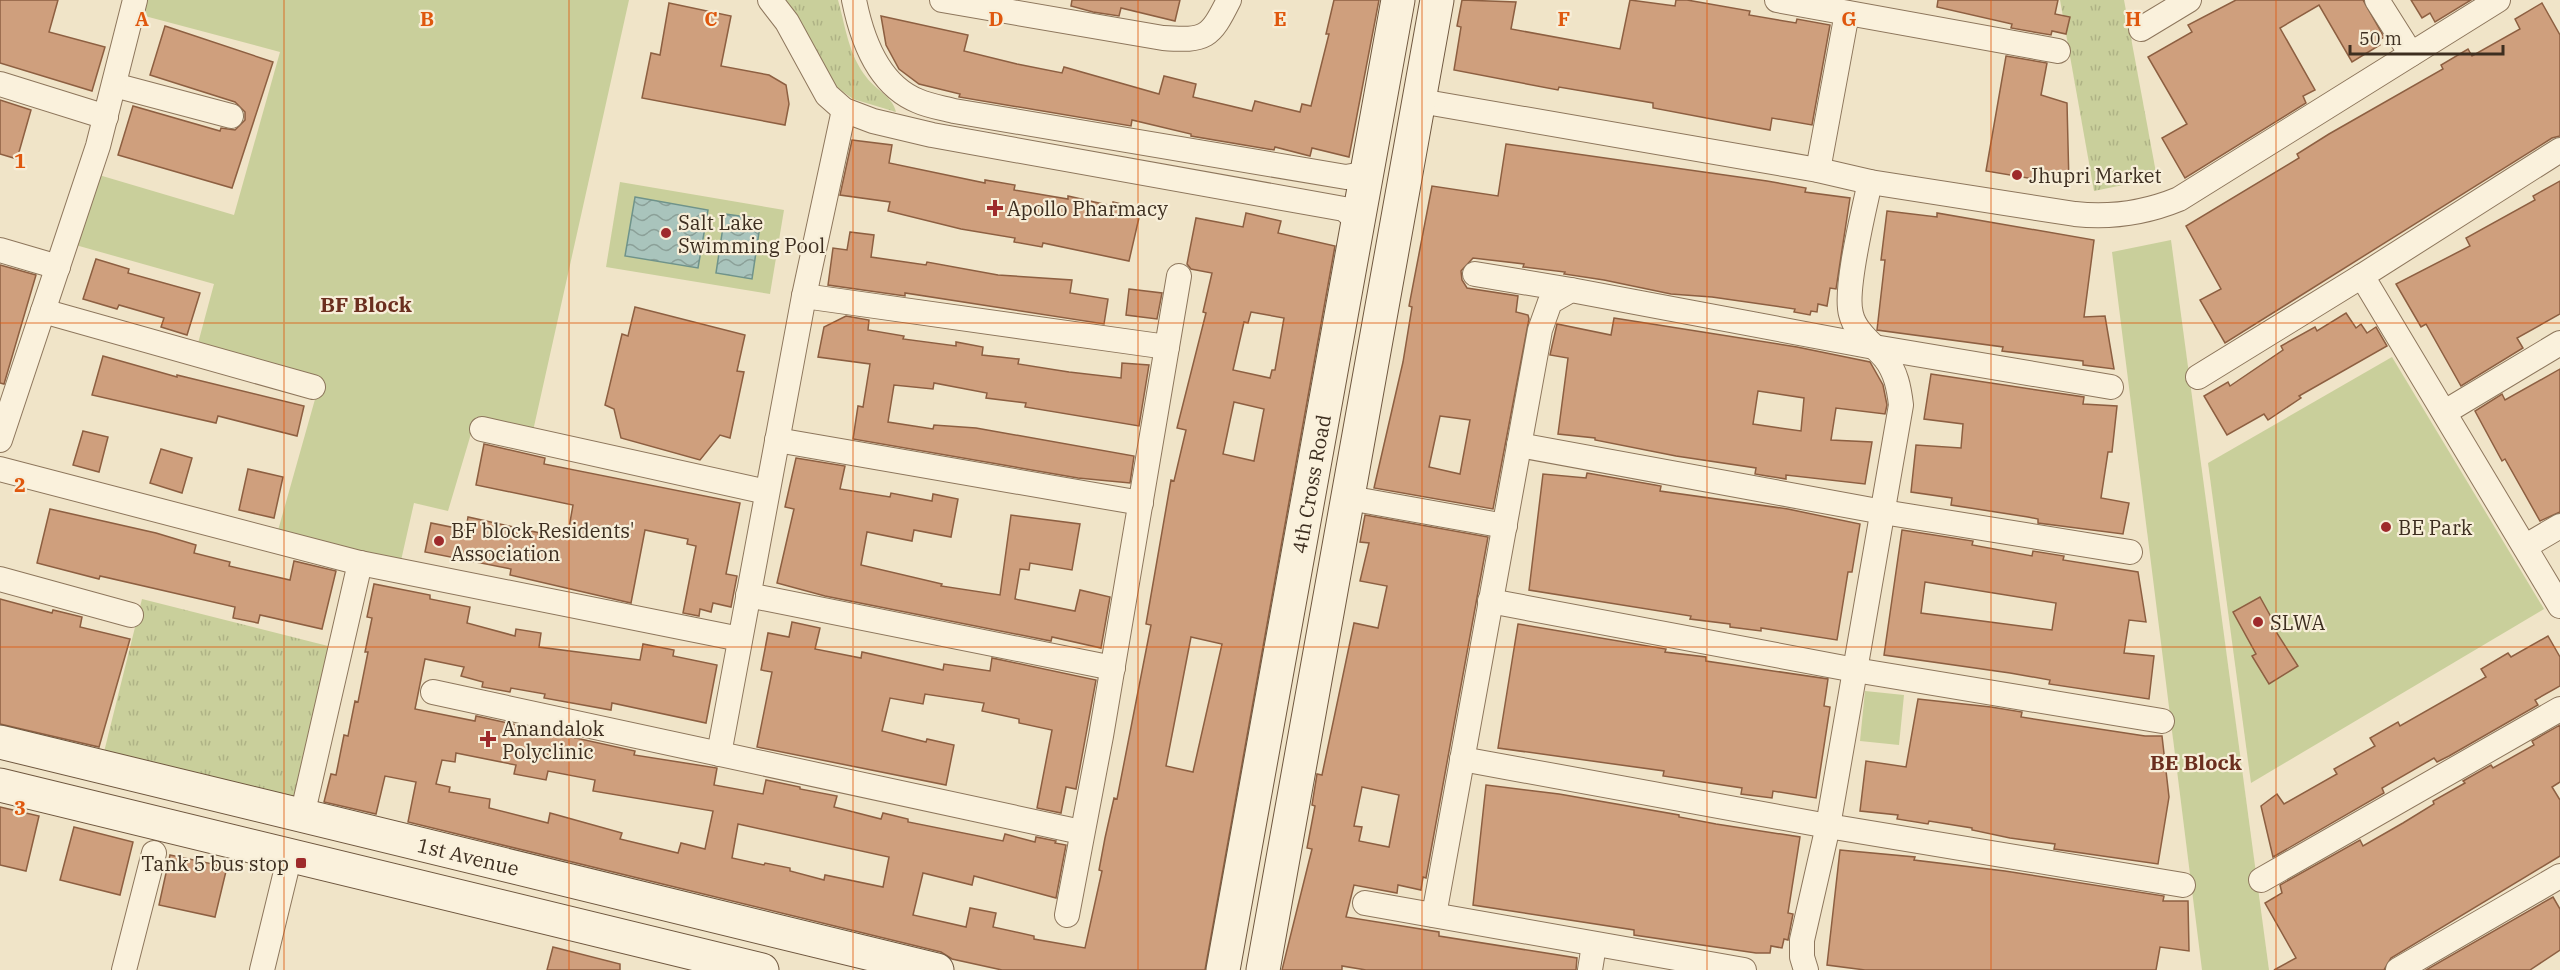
<svg xmlns="http://www.w3.org/2000/svg" width="2560" height="970" font-family="'IBM Plex Serif',serif">
<style>
.grass{fill:url(#grass-tufts)}
.park{fill:#c9cf9b}
.water{fill:url(#water-waves);stroke:#6f938a;stroke-width:1.5}
.building{fill:#cf9f7d;stroke:#8d5f41;stroke-width:1.5;fill-rule:evenodd}
.lines{fill:none;stroke-linecap:round;stroke-linejoin:round}
.street-casing{stroke:#8d765c;stroke-width:26}
.secondary-casing{stroke:#6f573f;stroke-width:35}
.street{stroke:#faf1dc;stroke-width:24}
.secondary{stroke:#faf1dc;stroke-width:33}
.grid{fill:none;stroke:#df570d;stroke-width:1.5;stroke-opacity:0.55}
.poi-dot{fill:#9e2a2b;stroke:#f7eed8;stroke-width:2}
.labels{text-anchor:middle;dominant-baseline:central;stroke-width:4.5;stroke-linejoin:round;paint-order:stroke}
.poi-label{font-size:20px;fill:#3d2e20;stroke:#f7eed8;text-anchor:start}
.street-label{font-size:20px;fill:#3d2e20;stroke:#f7eed8}
.neighbourhood-label{font-size:21px;font-weight:bold;fill:#6b2e1e;stroke:#f7eed8}
.grid-label{font-size:20px;text-anchor:middle;font-weight:bold;fill:#df570d;stroke:#f7eed8;stroke-width:4.5;stroke-linejoin:round;paint-order:stroke}
</style>
<defs>
<pattern id="grass-tufts" width="24" height="20" patternUnits="userSpaceOnUse" patternTransform="scale(1.5)"><rect width="24" height="20" fill="#c9cf9b"/><path d="M3 7l-1-3M5 7V3M7 7l1-3M15 17l-1-3M17 17v-4M19 17l1-3" fill="none" stroke="#aeb285"/></pattern>
<pattern id="water-waves" width="16" height="10" patternUnits="userSpaceOnUse" patternTransform="scale(1.5)"><rect width="16" height="10" fill="#a9c4bc"/><path d="M0 5q4-4 8 0t8 0" fill="none" stroke="#8ba098"/></pattern>
</defs>
<rect width="100%" height="100%" fill="#f0e4c8"/>
<g class="grass">
<path d="M779,0H838C846,28 848,54 867,78C876,90 893,97 896,112L853,99L835,86Z"/>
<path d="M2060,0H2124L2157,178L2094,191Z"/>
<path d="M142,599L328,646L298,802L103,756Z"/>
</g>
<g class="park">
<path d="M142,0H629L533,431L476,417L448,511L414,503L400,565L277,534L321,378L197,347L214,284L72,244L99,175L234,215L280,52L141,15Z"/>
<path d="M620,182L784,210L770,294L606,267Z"/>
<path d="M2171,240L2269,970H2202L2112,252Z"/>
<path d="M2392,357L2544,609L2251,783L2208,463Z"/>
<path d="M1865,691L1904,695L1899,745L1860,741Z"/>
</g>
<g class="water">
<path d="M635,197L708,210L698,268L625,256Z"/>
<path d="M725,214L761,219L752,279L716,273Z"/>
</g>
<g class="building">
<path d="M0,0H58L49,32L105,47L92,91L0,63Z"/>
<path d="M1072,0H1180L1175,21L1121,8L1119,16L1093,12L1071,6Z"/>
<path d="M1334,0H1379L1349,157L1312,148L1310,156L1275,147L1274,150L1191,136V134L1132,120L1131,126L959,97L960,94L919,84L899,69L886,45L881,16L968,35L964,51L1017,64L1062,73L1064,67L1159,94L1164,76L1196,84L1193,97L1252,111L1255,101L1300,112L1302,104L1311,106L1329,34H1326Z"/>
<path d="M1462,0L1516,2L1511,29L1620,49L1630,0L1675,6L1676,0H1687L1750,11L1749,15L1796,23L1797,19L1830,25L1812,125L1772,118L1770,130L1653,108V103L1559,87L1558,90L1454,70L1461,27L1457,26Z"/>
<path d="M1938,0H2058L2055,14L2070,17L2066,34L2052,31L2051,35L2011,28L2012,24L1937,7Z"/>
<path d="M2236,0H2363L2384,37L2378,41L2380,45L2352,62L2319,5L2280,28L2315,90L2303,96L2306,103L2185,178L2162,138L2187,124L2148,57L2192,32L2188,25Z"/>
<path d="M2411,0H2471L2435,22L2430,13L2422,18Z"/>
<path d="M669,3L731,16L721,66L769,75L786,85L789,104L785,125L642,98L651,53L660,55Z"/>
<path d="M2542,3L2560,35V136L2552,138L2225,343L2200,300L2221,289L2186,226L2299,158L2297,154L2329,134L2443,69L2441,65L2468,49L2472,56L2520,29L2515,19Z"/>
<path d="M165,26L273,62L232,188L118,155L133,106L220,131L221,128L235,130L245,120V112L235,102L150,75Z"/>
<path d="M2006,56L2047,63L2041,95L2067,103L2069,185L1986,171Z"/>
<path d="M0,100L31,110L17,159L0,154Z"/>
<path d="M852,140L892,145L889,163L985,183V180L1015,185L1014,190L1068,199V196L1112,206L1113,202L1141,209L1129,261L1043,243L1042,247L1014,242L1015,238L961,229L888,211L890,202L840,195Z"/>
<path d="M1506,144L1767,181L1806,188L1805,192L1850,198L1836,289L1830,288L1827,306L1818,304L1817,312L1811,311L1810,315L1794,312L1795,309L1712,297L1671,294L1604,280L1564,274L1565,272L1523,267L1524,264L1473,258L1461,271L1462,280L1467,288L1518,296L1516,312L1528,315L1529,319L1493,509L1374,488L1403,362L1412,307L1409,306L1432,186L1498,196ZM1440,416L1470,420L1460,474L1429,467Z"/>
<path d="M2560,181V314L2517,338L2523,348L2461,386L2426,324L2421,327L2396,284L2470,246L2466,238L2535,200L2533,196Z"/>
<path d="M1887,211L1937,217V213L2094,240L2084,317L2105,316L2114,369L2083,365V361L2002,351L2003,347L1877,330L1885,260H1881Z"/>
<path d="M1246,213L1281,221L1278,233L1335,246L1205,970H1002L952,959L941,952L408,822L416,782L385,776L376,814L324,802L331,774L336,775L344,735L348,736L355,701L358,702L368,652H365L372,618L367,617L374,584L430,595V599L470,607L467,623L515,636L516,629L541,633L539,647L640,660L643,644L674,650L673,656L717,665L706,723L612,703L611,710L544,698L545,694L511,688L510,692L482,687L483,682L461,676L464,667L425,659L415,709L475,721L476,716L635,751L634,755L717,768L714,785L763,794L766,780L800,787V789L837,796L834,807L881,819L883,813L908,819V822L1003,841L1005,834L1035,842L1036,837L1056,841L1055,843L1066,845L1056,898L974,876L972,885L923,873L913,915L966,927L970,908L996,913L993,927L1034,936V939L1085,948L1102,871L1099,870L1105,838L1114,798L1117,799L1151,625L1146,624L1171,480L1174,481L1186,430L1177,428L1206,313L1203,312L1212,273L1191,269L1187,264L1196,218L1243,227ZM1251,312L1284,318L1275,370H1272L1270,378L1233,370L1244,322L1248,323ZM1234,402L1264,409L1254,461L1223,454ZM1191,637L1222,644L1193,772L1166,766ZM456,753L516,765L514,774L546,780L548,771L595,780L593,791L713,811L705,849L681,843L678,853L620,839L622,833L550,813L548,823L489,808L490,799L449,792L450,787L436,784L442,760L455,762ZM738,824L889,857L883,887L825,875L824,880L790,871V868L765,863L764,865L732,858Z"/>
<path d="M850,232L874,235L871,257L926,265L927,262L998,275L1072,280L1070,293L1108,299L1104,324L905,293V296L828,285L833,248L847,250Z"/>
<path d="M96,259L129,269L128,273L200,293L187,335L161,327L164,318L119,305L117,309L83,299Z"/>
<path d="M0,265L36,275L4,384L0,383Z"/>
<path d="M1129,289L1162,293L1157,319L1126,315Z"/>
<path d="M635,307L745,335L737,371L744,372L730,438L720,435L700,460L621,438L614,409L605,405L622,334L628,336Z"/>
<path d="M2346,313L2356,328L2361,324L2367,333L2376,327L2387,346L2299,396L2301,398L2268,420L2264,414L2227,435L2204,396L2228,382L2230,386L2283,350L2281,346L2315,327L2317,331Z"/>
<path d="M846,316L869,320L868,330L904,336L903,339L956,346V342L983,347L982,355L1019,359L1018,364L1069,372L1121,378L1122,363L1149,365L1139,426L1025,407L1026,403L986,398L987,393L934,383L933,389L894,385L888,422L933,429L934,425L976,428L1134,456L1130,483L1078,478L853,439L858,406L863,407L870,364L818,357L824,327Z"/>
<path d="M1614,318L1797,347L1870,362L1883,385L1887,405L1885,414L1836,408L1831,440L1872,442L1865,484L1786,475V479L1767,476L1755,474L1756,468L1676,456L1595,440V438L1558,434L1568,358L1550,355L1557,324L1611,335ZM1758,391L1804,398L1801,431L1753,424Z"/>
<path d="M103,356L177,377V375L304,406L297,436L218,416L216,423L92,395Z"/>
<path d="M2560,369V512L2540,521L2505,459L2502,461L2475,411L2502,394L2505,400Z"/>
<path d="M1931,374L2084,397L2083,404L2117,406L2112,452H2108L2101,498L2129,503L2123,534L2038,523V519L2028,517L1951,505L1952,498L1911,492L1916,445L1961,448L1963,424L1924,419Z"/>
<path d="M83,431L108,437L99,472L73,465Z"/>
<path d="M484,444L545,458L544,464L740,503L726,574L737,576L731,607L713,603L711,612L700,609L699,616L683,613L696,546L687,544L688,539L645,530L631,603L510,575L511,569L425,552L431,523L466,530L468,517L567,539L573,505L476,485Z"/>
<path d="M161,449L192,458L182,493L150,483Z"/>
<path d="M796,458L845,466L840,489L890,497L891,493L932,501L933,494L958,499L951,537L914,530L912,541L867,532L861,565L942,584L941,586L1000,595L1011,515L1080,524L1072,570L1030,563L1029,570L1020,569L1015,599L1075,611L1080,590L1110,597L1101,648L1052,637L1051,641L825,596L777,583L794,509L785,507Z"/>
<path d="M248,469L283,477L274,518L239,510Z"/>
<path d="M1587,473L1655,485L1661,486L1660,491L1788,509L1860,524L1852,572H1848L1837,640L1761,628V631L1730,627V624L1690,619L1691,616L1529,590L1543,474L1586,478Z"/>
<path d="M50,509L156,533L196,545L194,553L230,562L229,566L290,580L294,561L336,571L322,629L260,615L258,623L233,618L235,607L100,576L99,579L37,563Z"/>
<path d="M1365,515L1488,537L1426,878L1423,877L1421,890L1398,885L1397,893L1354,885L1346,917L1439,932V936L1577,958L1576,970H1366L1342,966V970H1282L1312,849L1307,848L1315,806L1312,805L1317,774L1322,775L1354,623L1378,628L1387,586L1360,581L1369,543L1360,542ZM1362,787L1399,795L1389,847L1359,841L1362,827L1354,826Z"/>
<path d="M1902,530L1973,541L1972,545L2032,556L2033,551L2064,556L2063,560L2138,572L2146,622L2129,620L2124,653L2154,656L2149,699L2049,684L2050,680L2010,673L1884,655ZM1925,582L2056,603L2052,630L1921,613Z"/>
<path d="M2260,597L2276,626L2273,627L2298,666L2269,684L2252,656L2256,654L2233,612Z"/>
<path d="M0,599L52,613L53,610L82,617L80,627L130,639L99,747L0,724Z"/>
<path d="M792,622L820,628L815,649L861,658L862,652L943,670L944,664L990,671L992,658L1096,680L1076,789L1066,787L1061,813L1037,808L1052,730L1019,723V719L982,711L984,703L925,694L923,704L890,698L882,731L926,742L927,739L954,745L946,785L757,747L772,672L761,670L768,633L789,637Z"/>
<path d="M1518,624L1666,649L1665,652L1706,657V661L1828,679L1824,706L1830,707L1816,798L1773,791L1772,798L1741,794L1742,788L1663,776L1664,771L1498,748Z"/>
<path d="M2548,636L2560,657V686L2535,700L2538,705L2449,756L2437,762L2434,758L2382,788L2384,793L2273,857L2261,806L2277,794L2284,804L2337,774L2334,769L2375,746L2370,738L2398,722L2400,726L2486,677L2481,669L2508,653L2511,657Z"/>
<path d="M1918,699L1991,707L2022,712L2021,717L2145,736H2162L2169,797L2158,864L2054,849L2055,844L2010,838L1972,830V828L1929,821L1928,824L1897,819L1898,815L1860,811L1866,761L1906,767Z"/>
<path d="M2560,725V782L2552,787L2560,800V856L2391,958L2384,970H2274L2296,958L2265,903L2282,893L2280,885L2360,840L2363,846L2403,823L2434,804L2433,801L2465,783L2463,781L2491,765L2493,768L2534,745L2532,741Z"/>
<path d="M1486,785L1559,794L1679,815V817L1716,824L1800,837L1788,913L1793,914L1788,940L1784,939L1782,948L1771,946L1770,953H1756L1634,935V930L1473,905Z"/>
<path d="M0,807L39,816L26,871L0,865Z"/>
<path d="M74,827L133,842L120,895L60,880Z"/>
<path d="M1840,850L1915,857L1914,860L2005,871L2164,896L2163,901H2188L2189,951L2160,947L2156,970H1865L1827,965Z"/>
<path d="M170,855L227,867L215,917L159,905Z"/>
<path d="M2553,897L2560,909V950L2530,970H2426Z"/>
<path d="M553,947L620,964V970H547Z"/>
</g>
<g class="lines">
<defs>
<g id="street">
<path d="M770,0L787,22L827,95L844,110L873,121L932,135L1344,209L1352,216L1357,231"/>
<path d="M854,0C862,40 878,85 918,101C929,106 943,108 954,111L1346,177L1357,175L1368,169"/>
<path d="M942,0L1163,38C1206,41 1210,38 1229,0"/>
<path d="M1777,0L2058,51"/>
<path d="M2377,0L2411,54"/>
<path d="M2141,29L2189,0"/>
<path d="M0,84L106,117"/>
<path d="M114,85L231,116"/>
<path d="M1420,101L1818,170L1870,182L2075,214C2112,218 2145,213 2179,199L2498,0"/>
<path d="M2560,150L2362,276L2560,606"/>
<path d="M1818,170L1847,13"/>
<path d="M0,250L58,267"/>
<path d="M1475,274L1571,290"/>
<path d="M804,296L1167,347"/>
<path d="M43,311L313,387"/>
<path d="M2198,377L2362,276"/>
<path d="M2445,412L2560,343"/>
<path d="M482,429L767,492"/>
<path d="M0,440L98,146L135,0"/>
<path d="M777,440L1141,503"/>
<path d="M1519,445L1883,512L2130,552"/>
<path d="M0,469L360,563L740,639"/>
<path d="M1349,498L1505,526"/>
<path d="M2526,546L2560,526"/>
<path d="M0,579L131,615"/>
<path d="M748,595L1113,668"/>
<path d="M1490,601L1855,670L2162,721"/>
<path d="M433,692L1081,832"/>
<path d="M719,754L804,296L844,110"/>
<path d="M1462,759L1828,826L2183,885"/>
<path d="M302,816L360,563"/>
<path d="M2261,880L2560,709"/>
<path d="M1365,903L1744,970"/>
<path d="M1067,915L1101,736L1179,276"/>
<path d="M1434,915L1540,330L1550,302L1571,290L1874,347L2111,387"/>
<path d="M124,970L154,853"/>
<path d="M262,970L290,855"/>
<path d="M1590,970L1594,945"/>
<path d="M1806,970L1802,957V940L1828,826L1901,405C1899,388 1896,372 1885,358C1873,344 1855,332 1851,314C1844,290 1864,210 1870,182"/>
<path d="M2398,970L2560,876"/>
</g>
<g id="secondary">
<path id="s1" d="M0,742L937,970"/>
<path d="M0,785L762,970"/>
<path id="s2" d="M1223,970L1398,0"/>
<path d="M1263,970L1437,0"/>
</g>
</defs>
<use href="#street" class="street-casing"/>
<use href="#secondary" class="secondary-casing"/>
<use href="#street" class="street"/>
<use href="#secondary" class="secondary"/>
</g>
<path class="grid" d="M284,0V970M569,0V970M853,0V970M1138,0V970M1422,0V970M1707,0V970M1991,0V970M2276,0V970M0,323H2560M0,647H2560"/>
<g class="poi-dot">
<circle cx="2017" cy="175" r="6"/>
<path d="M992 199h6v6h6v6h-6v6h-6v-6h-6v-6h6z"/>
<circle cx="666" cy="233" r="6"/>
<circle cx="2386" cy="527" r="6"/>
<circle cx="439" cy="541" r="6"/>
<circle cx="2258" cy="622" r="6"/>
<path d="M485 730h6v6h6v6h-6v6h-6v-6h-6v-6h6z"/>
<rect x="295" y="857" width="12" height="12" rx="3"/>
</g>
<g class="labels">
<g class="poi-label">
<text x="2029" y="175">Jhupri Market</text>
<text x="1007" y="208">Apollo Pharmacy</text>
<text x="678" y="222">Salt Lake<tspan x="678" dy="23">Swimming Pool</tspan></text>
<text x="2398" y="527">BE Park</text>
<text x="451" y="530">BF block Residents'<tspan x="451" dy="23">Association</tspan></text>
<text x="2270" y="622">SLWA</text>
<text x="502" y="728">Anandalok<tspan x="502" dy="23">Polyclinic</tspan></text>
<text x="289" y="863" text-anchor="end">Tank 5 bus stop</text>
</g>
<g class="street-label">
<text stroke="none"><textPath href="#s2" startOffset="494">4th Cross Road</textPath></text>
<text stroke="none"><textPath href="#s1" startOffset="482">1st Avenue</textPath></text>
</g>
<g class="neighbourhood-label">
<text x="366" y="304">BF Block</text>
<text x="2196" y="762">BE Block</text>
</g>
</g>
<g class="grid-label">
<text x="142" y="26">A</text>
<text x="427" y="26">B</text>
<text x="711" y="26">C</text>
<text x="996" y="26">D</text>
<text x="1280" y="26">E</text>
<text x="1564" y="26">F</text>
<text x="1849" y="26">G</text>
<text x="2133" y="26">H</text>
<text x="20" y="168">1</text>
<text x="20" y="492">2</text>
<text x="20" y="815">3</text>
</g>
<path d="M2350 45v9h153v-9" fill="none" stroke="#3d2e20" stroke-width="3"/>
<text x="2359" y="45" font-size="18" fill="#3d2e20" stroke="#f7eed8" stroke-width="4.5" paint-order="stroke">50 m</text>
</svg>
